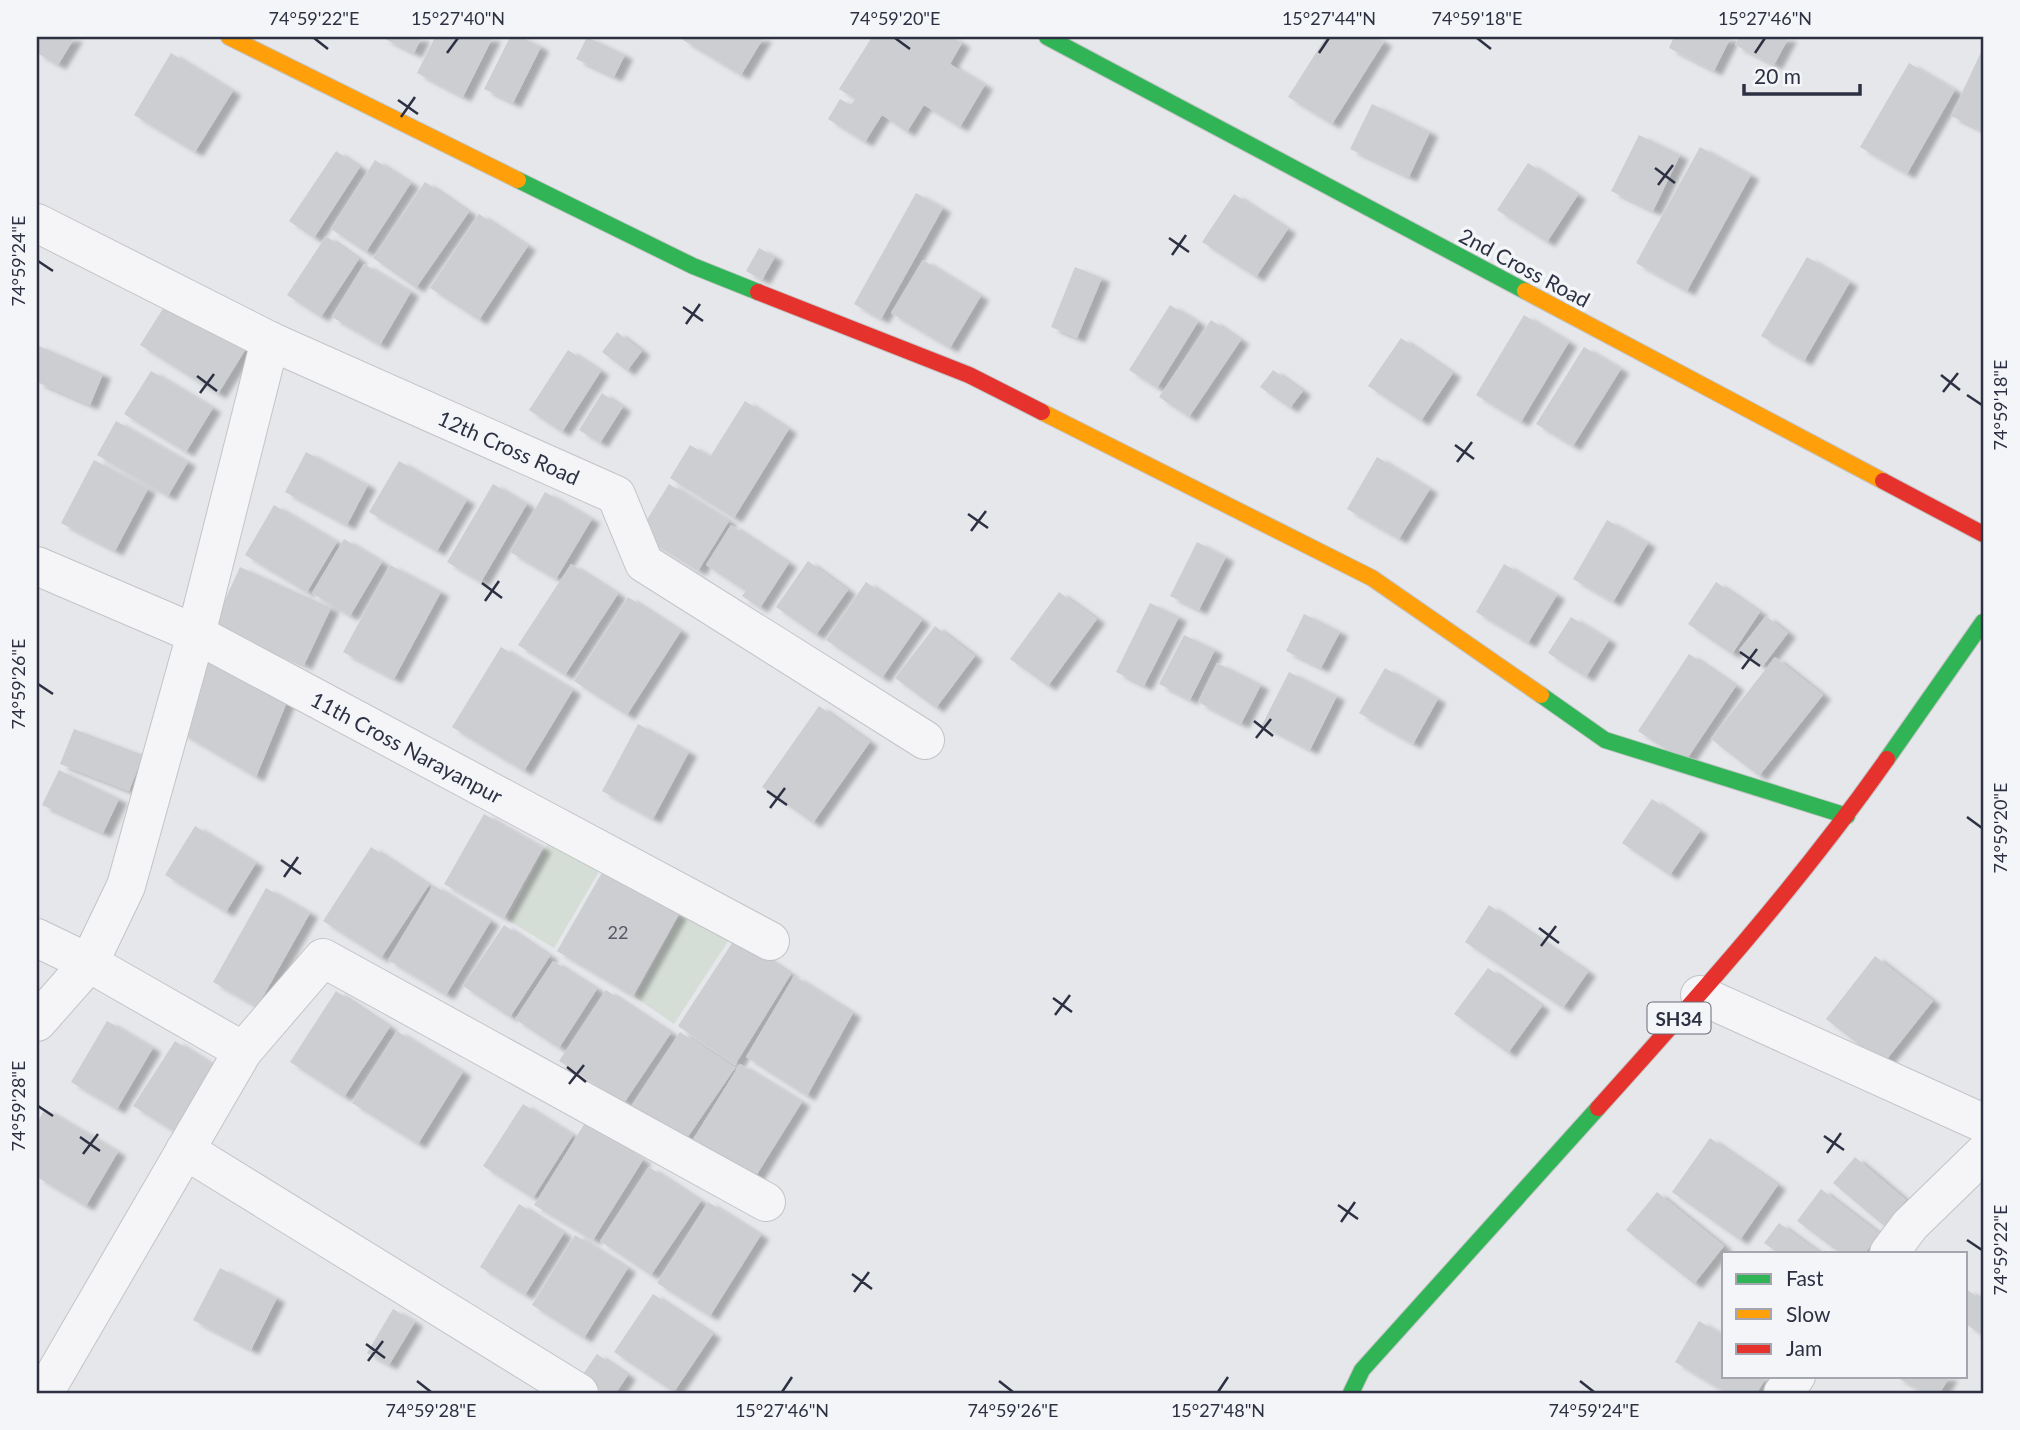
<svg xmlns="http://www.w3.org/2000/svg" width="2020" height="1430" font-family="Lato,sans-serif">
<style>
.green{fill:#d5ddd7}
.building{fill:#cdced2;filter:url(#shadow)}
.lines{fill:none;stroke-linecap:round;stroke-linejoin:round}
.street-casing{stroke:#c3c4c7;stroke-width:40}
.fast-casing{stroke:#c3c4c7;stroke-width:18}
.slow-casing{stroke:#c3c4c7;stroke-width:18}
.jam-casing{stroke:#c3c4c7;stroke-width:18}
.street{stroke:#f5f5f7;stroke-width:38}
.fast{stroke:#30b455;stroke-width:16}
.slow{stroke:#ff9f0a;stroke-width:16}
.jam{stroke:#e5322d;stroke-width:16}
.ticks{fill:none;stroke:#2d3042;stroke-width:2.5}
.labels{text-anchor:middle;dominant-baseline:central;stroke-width:7;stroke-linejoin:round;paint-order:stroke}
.number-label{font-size:18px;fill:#575968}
.shield{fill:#f4f5f8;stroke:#696b79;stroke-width:2}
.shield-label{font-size:19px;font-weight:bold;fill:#2d3042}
.street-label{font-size:21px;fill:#2d3042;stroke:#f4f5f8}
.neatline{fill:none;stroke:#2d3042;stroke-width:2.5}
.ticks-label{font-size:18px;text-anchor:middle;fill:#2d3042}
</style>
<defs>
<filter id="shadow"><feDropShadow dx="8" dy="4.5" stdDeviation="2" flood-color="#0004"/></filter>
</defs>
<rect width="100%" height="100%" fill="#e6e7ea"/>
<g class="green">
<path d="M550,839L601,868L554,948L507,920Z"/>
<path d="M684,908L732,935L674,1024L635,997Z"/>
</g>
<g class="building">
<path d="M37,37H75L58,65L37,53Z"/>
<path d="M381,37H422L414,53Z"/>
<path d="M435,37H493L463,97L417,73Z"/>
<path d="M510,37H521L541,47L513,103L484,89Z"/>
<path d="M587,37L625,55L614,77L576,59Z"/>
<path d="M684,37H764L741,75L683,40Z"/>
<path d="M872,37H952L962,43L950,64L985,85L960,127L924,105L907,132L882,115L865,142L828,119L840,99L851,105L855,99L839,89Z"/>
<path d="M1326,37H1376L1384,42L1332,124L1288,97Z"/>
<path d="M1674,37H1731L1714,71L1669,48Z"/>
<path d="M1739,37H1789L1774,65L1735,45Z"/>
<path d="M1983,48V131L1951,116Z"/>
<path d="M171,53L233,91L195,152L134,115Z"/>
<path d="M1909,63L1955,90L1907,174L1860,147Z"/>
<path d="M1372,104L1430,132L1409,177L1350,149Z"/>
<path d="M1639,135L1680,155L1653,211L1611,191Z"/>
<path d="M1700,147L1751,175L1687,291L1636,263Z"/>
<path d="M336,151L360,167L314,238L289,221Z"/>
<path d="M375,160L411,183L366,252L331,229Z"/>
<path d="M1528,163L1578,195L1547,242L1497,210Z"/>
<path d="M425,182L469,212L416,288L373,258Z"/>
<path d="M916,193L943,208L881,319L854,304Z"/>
<path d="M1234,194L1288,229L1256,277L1202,242Z"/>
<path d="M479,214L528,246L479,320L430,288Z"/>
<path d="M326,236L359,259L321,317L287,295Z"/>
<path d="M759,248L775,257L762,280L746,271Z"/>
<path d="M1807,257L1850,282L1804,361L1761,336Z"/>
<path d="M923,260L981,296L950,348L891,313Z"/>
<path d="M364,264L411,292L380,345L332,317Z"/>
<path d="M1075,267L1102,278L1077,338L1051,327Z"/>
<path d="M169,299L247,347L218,394L140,345Z"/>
<path d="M1170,305L1198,322L1157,388L1129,370Z"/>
<path d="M1524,315L1569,342L1521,422L1476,395Z"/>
<path d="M1211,320L1241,340L1189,417L1159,397Z"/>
<path d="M617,332L642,351L627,371L602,352Z"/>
<path d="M1401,338L1453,373L1421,421L1368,386Z"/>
<path d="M37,345L103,374L90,405L37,382Z"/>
<path d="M1584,347L1621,369L1573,446L1536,424Z"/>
<path d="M568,350L601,371L562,432L529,410Z"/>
<path d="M1273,370L1303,391L1290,408L1260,387Z"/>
<path d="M151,371L213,408L186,452L124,414Z"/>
<path d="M602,393L623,407L600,443L579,430Z"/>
<path d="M745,401L789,429L734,518L670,478L690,445L710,457Z"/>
<path d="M116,421L188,462L168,496L97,455Z"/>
<path d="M306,452L368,485L347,525L285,492Z"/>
<path d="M1377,457L1430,489L1399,539L1347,509Z"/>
<path d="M94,460L148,489L115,551L61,523Z"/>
<path d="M399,461L467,500L437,551L369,512Z"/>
<path d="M493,484L527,504L481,582L447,562Z"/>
<path d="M669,484L729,521L698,571L638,534Z"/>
<path d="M545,492L592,519L556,579L510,552Z"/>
<path d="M274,505L337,542L307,592L245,555Z"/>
<path d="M1607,520L1648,543L1613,602L1573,579Z"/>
<path d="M731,525L789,563L760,608L742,596L746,591L706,565Z"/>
<path d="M344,539L382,562L350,616L312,593Z"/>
<path d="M1197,542L1226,557L1199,610L1170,596Z"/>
<path d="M808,561L848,590L816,635L776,607Z"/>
<path d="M571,564L618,594L565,675L518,645Z"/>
<path d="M1504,564L1557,595L1528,643L1476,612Z"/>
<path d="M390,565L441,592L394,679L343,652Z"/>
<path d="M240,567L331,608L304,665L214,624Z"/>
<path d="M866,582L922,620L882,678L826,640Z"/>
<path d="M1716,582L1760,612L1732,654L1688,624Z"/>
<path d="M1059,592L1097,619L1048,686L1010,659Z"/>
<path d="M628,597L681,631L627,715L574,681Z"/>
<path d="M1150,603L1179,617L1144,686L1116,672Z"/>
<path d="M1304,614L1340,632L1321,668L1286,651Z"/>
<path d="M1766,616L1788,633L1762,667L1739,650Z"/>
<path d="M1571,617L1609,640L1586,677L1548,653Z"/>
<path d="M935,626L975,656L936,708L895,678Z"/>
<path d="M1184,635L1215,650L1190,700L1159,684Z"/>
<path d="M501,647L573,690L524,771L452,727Z"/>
<path d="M207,652L289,697L256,777L180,732Z"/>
<path d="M1689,654L1736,686L1685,762L1638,731Z"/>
<path d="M1775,657L1823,695L1759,776L1711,739Z"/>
<path d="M1217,663L1261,685L1241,724L1198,702Z"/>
<path d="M1385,668L1438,699L1413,744L1359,713Z"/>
<path d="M1289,672L1337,696L1310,750L1262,725Z"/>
<path d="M819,706L870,742L813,823L762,787Z"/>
<path d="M638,724L689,752L653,819L602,791Z"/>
<path d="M74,729L143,755L129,791L60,764Z"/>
<path d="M59,770L119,799L103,833L42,805Z"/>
<path d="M1652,799L1700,831L1670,875L1622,843Z"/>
<path d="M484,814L543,848L504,918L444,884Z"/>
<path d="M195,826L256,863L226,912L165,875Z"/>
<path d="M371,847L429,885L381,958L323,921Z"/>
<path d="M603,871L679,914L633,996L557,951Z"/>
<path d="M433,885L491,921L446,995L388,960Z"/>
<path d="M266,888L310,913L257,1007L213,982Z"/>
<path d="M1489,905L1588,972L1563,1008L1465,942Z"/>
<path d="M504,925L550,956L510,1017L463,986Z"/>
<path d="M736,937L791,974L735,1065L678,1026Z"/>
<path d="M1875,956L1933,1001L1883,1064L1826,1019Z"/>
<path d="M553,961L597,989L559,1048L515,1019Z"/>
<path d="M1488,968L1542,1006L1508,1053L1454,1014Z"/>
<path d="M794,976L853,1013L807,1096L746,1057Z"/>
<path d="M606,990L671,1033L624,1103L559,1061Z"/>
<path d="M336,991L390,1027L344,1097L290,1062Z"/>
<path d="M107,1021L153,1048L117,1109L71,1082Z"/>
<path d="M397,1031L463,1072L418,1144L352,1103Z"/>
<path d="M680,1032L735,1068L685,1141L632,1105Z"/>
<path d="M175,1041L216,1067L175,1132L133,1106Z"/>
<path d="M740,1064L802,1102L754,1179L692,1141Z"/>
<path d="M523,1104L573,1135L533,1198L483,1166Z"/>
<path d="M45,1109L118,1152L86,1206L37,1177V1123Z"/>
<path d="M585,1123L643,1160L593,1240L534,1205Z"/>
<path d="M1710,1138L1778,1185L1740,1240L1672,1192Z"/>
<path d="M1855,1157L1906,1200L1884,1226L1833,1183Z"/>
<path d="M649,1167L701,1201L651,1275L600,1241Z"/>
<path d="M1821,1189L1880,1234L1865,1253H1840L1797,1221Z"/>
<path d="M1657,1192L1724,1246L1694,1284L1626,1230Z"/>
<path d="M708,1202L761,1235L710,1316L657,1283Z"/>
<path d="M519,1204L564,1233L525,1295L480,1267Z"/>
<path d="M1779,1223L1820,1253H1778L1764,1243Z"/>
<path d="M575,1235L628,1268L584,1338L532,1305Z"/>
<path d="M220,1268L277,1298L251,1350L193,1320Z"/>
<path d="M1966,1289L1983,1301V1336L1966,1324Z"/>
<path d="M653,1294L713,1334L674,1392L614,1352Z"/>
<path d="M393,1309L415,1322L389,1365L367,1353Z"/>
<path d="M1699,1321L1724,1336V1376H1767L1757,1393H1727L1675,1362Z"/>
<path d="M597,1354L628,1375L616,1393H604L581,1377Z"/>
<path d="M1894,1376H1950L1940,1393H1926Z"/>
</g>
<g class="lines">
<defs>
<g id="street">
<path d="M37,223L270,341L616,495L644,563L925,740"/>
<path d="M37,566L196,634L770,941"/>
<path d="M37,938L89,963L126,886L196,634L270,341"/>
<path d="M1700,995L1983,1123"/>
<path d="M37,1022L89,963L243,1051L323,958L766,1202"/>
<path d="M185,1150L579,1393"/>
<path d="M1889,1253L1910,1225L1983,1154"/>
<path d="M44,1393L243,1051"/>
<path d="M1783,1393L1796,1376"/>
</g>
<g id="fast">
<path d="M1047,37L1525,291"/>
<path d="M518,180L693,266L758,292"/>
<path d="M1541,695L1605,740L1847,816"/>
<path d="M1887,759L1983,622"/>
<path d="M1351,1393L1362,1370L1598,1108"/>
</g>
<g id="slow">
<path d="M229,37L518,180"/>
<path d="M1525,291L1883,481"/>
<path d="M1042,412L1372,578L1541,695"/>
</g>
<g id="jam">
<path d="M758,292L969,375L1042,412"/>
<path d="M1883,481L1983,534"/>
<path d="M1598,1108C1699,996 1800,883 1887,759"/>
</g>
</defs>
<use href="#street" class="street-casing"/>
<use href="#fast" class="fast-casing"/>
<use href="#slow" class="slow-casing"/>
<use href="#jam" class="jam-casing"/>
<use href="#street" class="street"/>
<use href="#fast" class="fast"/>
<use href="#slow" class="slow"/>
<use href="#jam" class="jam"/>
</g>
<path class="ticks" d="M314,38L328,49M895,38L910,49M1477,38L1491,49M447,53L458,38M1319,53L1329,38M1755,53L1765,38M398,100L418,114M401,117L415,97M1655,168L1675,183M1658,185L1673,165M1169,238L1189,252M1172,255L1186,235M38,261L53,271M683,307L703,321M686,324L700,304M1941,375L1960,390M197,376L217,391M1943,392L1958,373M200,393L214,374M1967,395L1982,405M1455,445L1474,459M1457,462L1472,442M968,514L988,528M971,531L986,511M482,583L502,598M485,601L499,581M1740,652L1760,666M1742,669L1757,649M38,684L53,694M1254,721L1273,736M1256,738L1271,719M767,791L787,805M770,808L785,788M1967,817L1982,828M281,860L301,874M284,877L298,857M1539,928L1559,943M1541,946L1556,926M1053,998L1072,1012M1055,1015L1070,995M567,1067L586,1082M569,1084L584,1065M38,1106L53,1116M1824,1136L1844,1150M80,1137L100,1151M1827,1153L1841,1133M83,1154L98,1134M1338,1205L1358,1219M1341,1222L1355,1202M1967,1240L1982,1250M852,1274L872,1289M854,1292L869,1272M366,1344L385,1358M368,1361L383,1341M417,1381L431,1392M999,1381L1013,1392M1580,1381L1594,1392M782,1392L792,1377M1218,1392L1228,1377"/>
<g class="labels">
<g class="number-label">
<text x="618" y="932">22</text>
</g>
<rect class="shield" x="1647.5" y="1002.5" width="63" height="31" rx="5"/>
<g class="shield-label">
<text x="1679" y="1018">SH34</text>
</g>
<g class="street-label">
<text transform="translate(1525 267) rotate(28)">2nd Cross Road</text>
<text transform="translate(509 447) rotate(24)">12th Cross Road</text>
<text transform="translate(407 747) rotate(28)">11th Cross Narayanpur</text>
</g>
</g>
<rect width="2020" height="1430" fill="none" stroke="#f4f5f8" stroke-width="77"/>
<rect x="1722" y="1252" width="245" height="126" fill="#f4f5f8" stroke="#a4a6af" stroke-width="2"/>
<rect x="1736" y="1274" width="35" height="10" fill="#30b455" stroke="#a4a6af" stroke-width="2"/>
<text x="1786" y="1286" font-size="21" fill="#2d3042">Fast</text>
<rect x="1736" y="1309" width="35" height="10" fill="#ff9f0a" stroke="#a4a6af" stroke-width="2"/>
<text x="1786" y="1322" font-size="21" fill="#2d3042">Slow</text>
<rect x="1736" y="1344" width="35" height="10" fill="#e5322d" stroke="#a4a6af" stroke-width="2"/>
<text x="1786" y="1356" font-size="21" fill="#2d3042">Jam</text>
<path d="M1744 84v10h116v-10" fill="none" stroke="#2d3042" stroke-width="3.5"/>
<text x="1754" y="84" font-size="21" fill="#2d3042" stroke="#f4f5f8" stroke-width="5" paint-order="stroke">20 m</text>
<rect x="38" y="38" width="1944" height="1354" class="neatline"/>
<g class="ticks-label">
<text x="314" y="25">74°59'22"E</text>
<text x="458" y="25">15°27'40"N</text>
<text x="895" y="25">74°59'20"E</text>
<text x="1329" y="25">15°27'44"N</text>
<text x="1477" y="25">74°59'18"E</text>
<text x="1765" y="25">15°27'46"N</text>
<text transform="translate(19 261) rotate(-90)" y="6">74°59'24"E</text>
<text transform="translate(2001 405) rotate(-90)" y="6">74°59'18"E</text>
<text transform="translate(19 684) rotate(-90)" y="6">74°59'26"E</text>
<text transform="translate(2001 828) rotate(-90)" y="6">74°59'20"E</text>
<text transform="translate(19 1106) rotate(-90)" y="6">74°59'28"E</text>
<text transform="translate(2001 1250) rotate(-90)" y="6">74°59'22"E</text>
<text x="431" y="1417">74°59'28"E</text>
<text x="782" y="1417">15°27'46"N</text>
<text x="1013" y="1417">74°59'26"E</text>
<text x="1218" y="1417">15°27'48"N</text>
<text x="1594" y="1417">74°59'24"E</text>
</g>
</svg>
